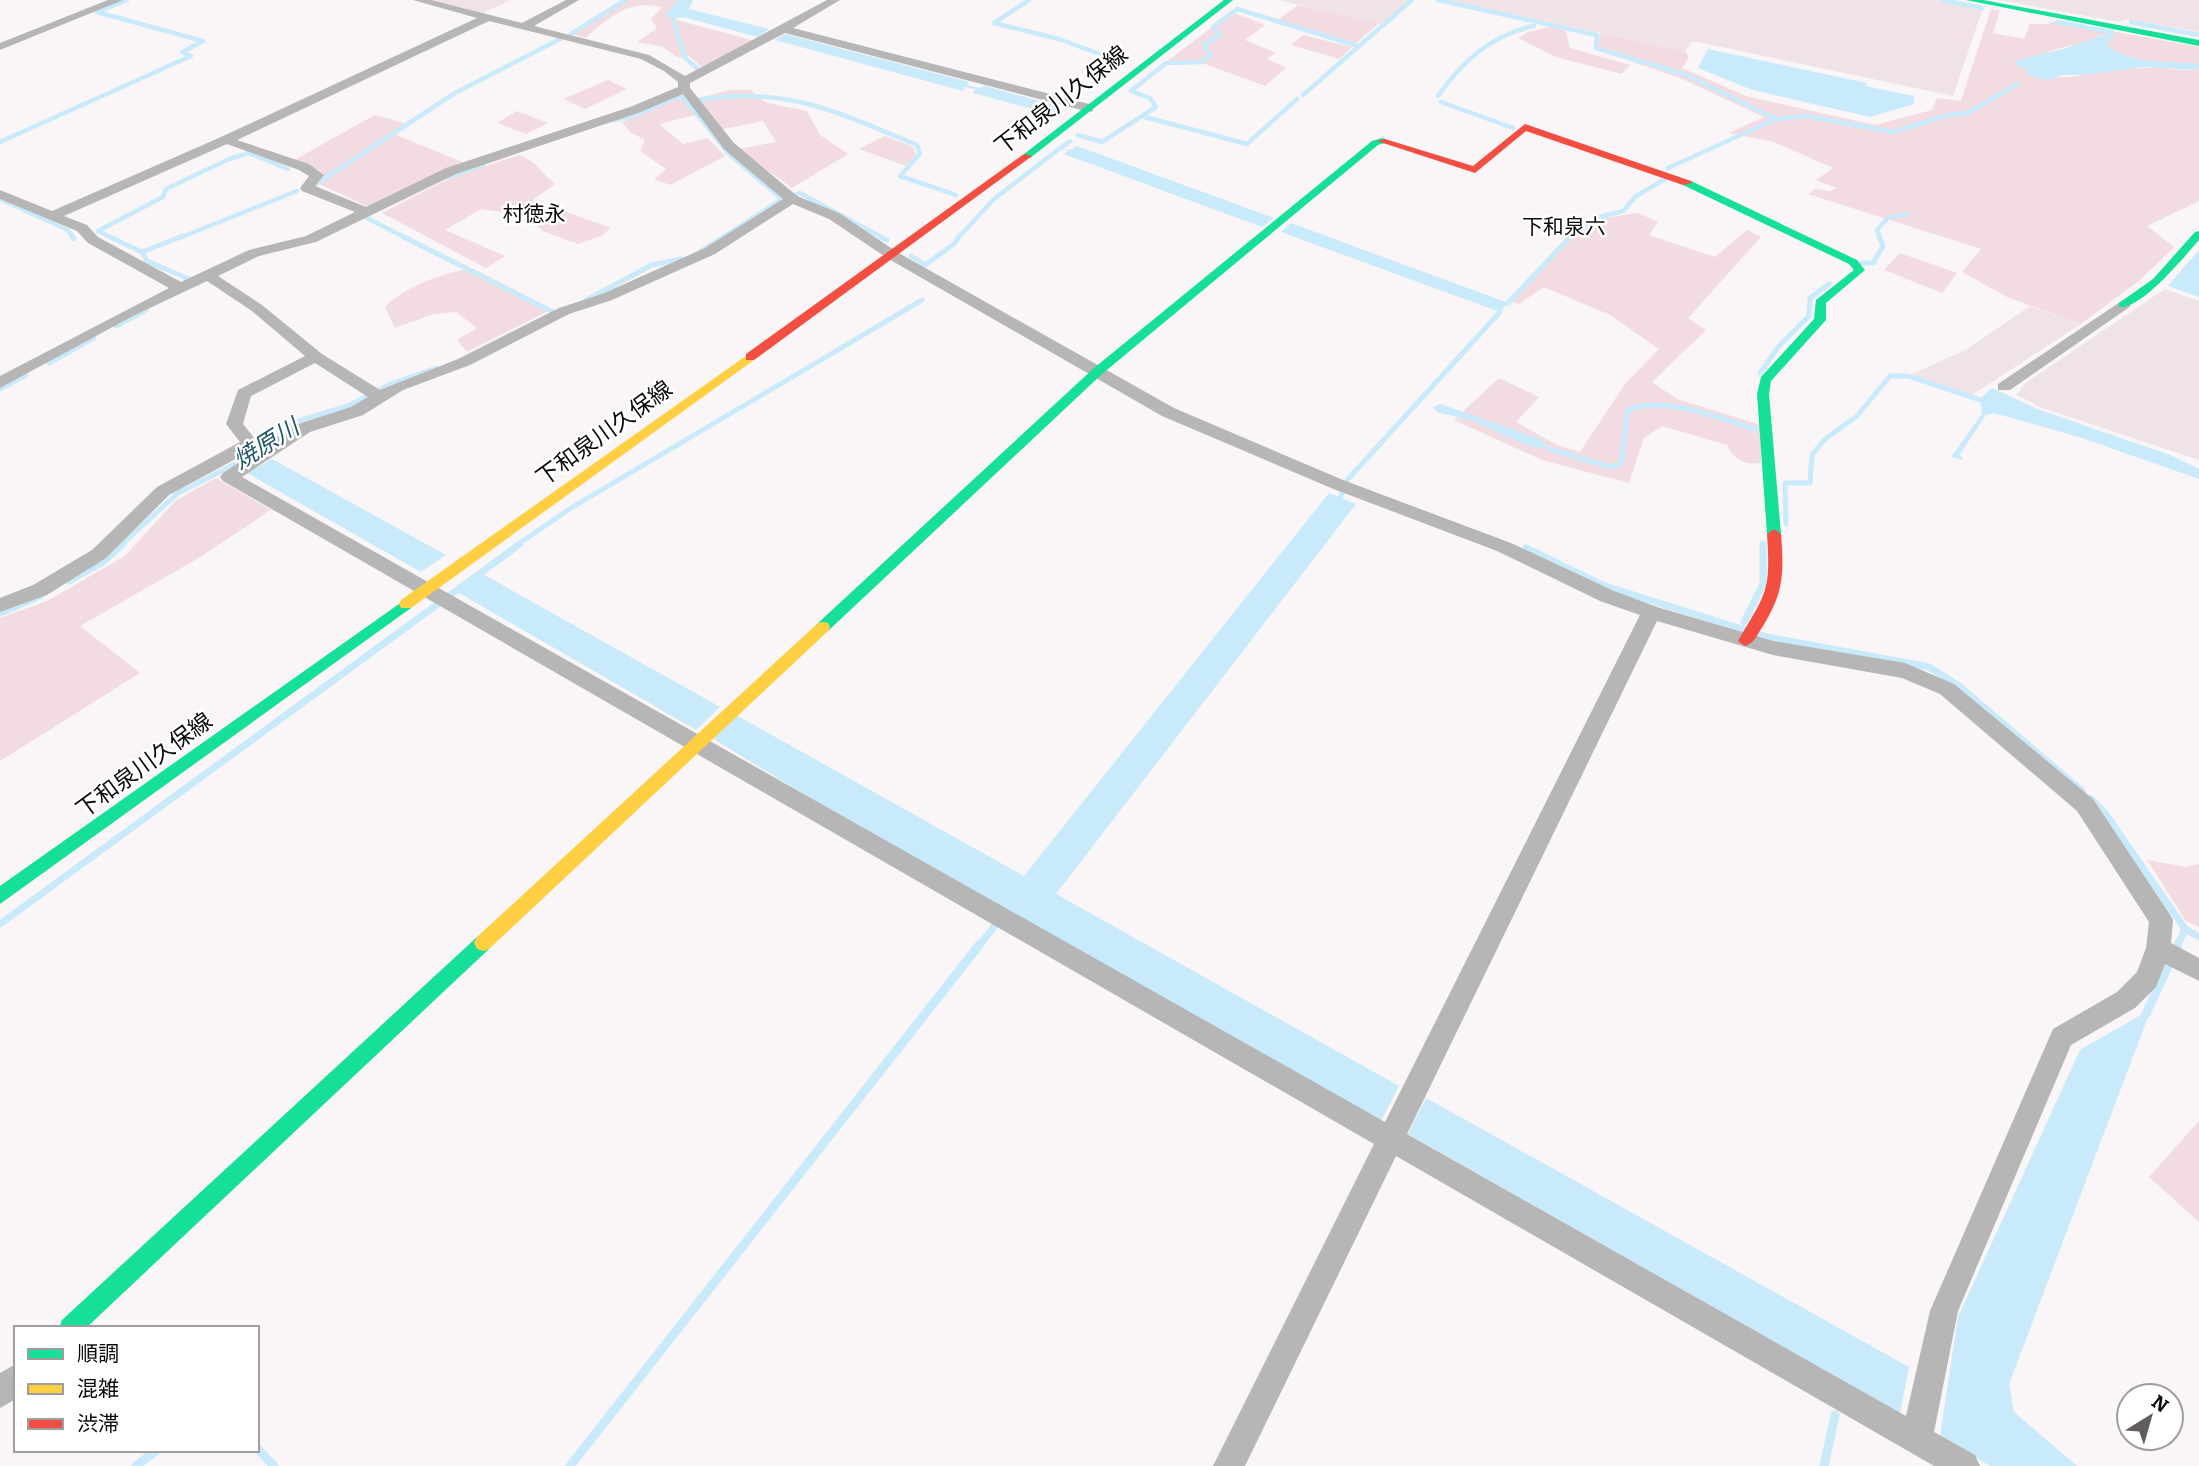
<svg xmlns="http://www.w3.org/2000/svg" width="2199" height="1466" font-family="Bitter,'Noto Sans JP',serif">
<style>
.built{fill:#f0e3e7}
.green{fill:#f3dbe2}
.water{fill:#c8eafa}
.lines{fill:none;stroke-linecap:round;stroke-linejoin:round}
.stream-far3{stroke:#c8eafa;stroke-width:4.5}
.stream-far2{stroke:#c8eafa;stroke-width:5}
.stream-far1{stroke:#c8eafa;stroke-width:7}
.stream{stroke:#c8eafa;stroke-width:9}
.street{fill:#b6b6b7;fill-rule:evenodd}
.fast{fill:#16e098;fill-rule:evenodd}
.slow{fill:#ffcf43;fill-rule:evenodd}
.jam{fill:#f24e42;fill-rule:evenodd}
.labels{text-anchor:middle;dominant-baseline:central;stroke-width:5;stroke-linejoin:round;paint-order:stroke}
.far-neighbourhood-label{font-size:21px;fill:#0f0b0c;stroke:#fff}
.street-label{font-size:23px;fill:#0f0b0c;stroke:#fff}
.water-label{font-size:24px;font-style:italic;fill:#22576a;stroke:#fff}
</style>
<rect width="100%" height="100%" fill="#faf5f6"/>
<g class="built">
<path d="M429,0H511L483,13Z"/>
<path d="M1278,0H1414L1385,25Z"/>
<path d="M1446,0H1937L1983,8L1953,96L1693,41L1685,51Z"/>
<path d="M1999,0H2199V32L2127,19L2120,22Z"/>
<path d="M2165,289L2199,301V460L2042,408L2017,395L2024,384Z"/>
<path d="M2030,306L2081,324L1972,395L1908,376L1967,349Z"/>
</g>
<g class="green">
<path d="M624,0H677L666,15L673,19L755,41L703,68L688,55L679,58L661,46L637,42L657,28L651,19L662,7C626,0 612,16 585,38L570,33Z"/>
<path d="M1298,5L1379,23L1355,44L1275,22Z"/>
<path d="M1991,9L2000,10L1993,33L2024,39L2030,24H2049L2056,21L2199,47V64C2166,60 2134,66 2106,45L2107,41L2102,34C2081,50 2034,43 2027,75C2062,84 2107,68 2145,68C2163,67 2181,71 2199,70V201L2147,226L2174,247L2140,280L2081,324L2007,297L1962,272L1981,249L1808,194L1816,189L1830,191L1837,188L1816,180L1833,168L1774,142L1729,133L1764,117L1680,78L1598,50L1600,33L1685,51L1689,57L1682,68L1746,96L1875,125L1932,110L1937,98L1961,101Z"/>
<path d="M1232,12L1265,25L1245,40L1276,53L1267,59L1286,68L1265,86L1202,63L1167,64L1166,62Z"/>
<path d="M1552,26L1565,28L1570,48L1630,65L1622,74L1556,57L1518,38L1528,32Z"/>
<path d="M1303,35L1352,47L1339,59L1291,45Z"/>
<path d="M608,80L627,89L585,109L563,99Z"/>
<path d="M729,90H750L767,103L807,111L820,135L848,154L792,188L738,149L776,142L763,121L719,130L707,112L659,124L683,144L708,138L725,156L670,185L654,179L666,169L640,151L645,140L630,132L622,122L678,98L686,102Z"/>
<path d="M517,111L548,123L526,134L497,123Z"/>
<path d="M375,115L408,124L394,134L467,164L371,208L317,183L321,171L296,159Z"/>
<path d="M885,136L913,147L916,155L906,166L859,149Z"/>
<path d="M519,155C539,163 539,171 555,184L533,200L611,228L601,236L578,244L543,231L526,216L481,209L445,230L505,256L486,268L382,213L450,178Z"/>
<path d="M1638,213L1658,222L1649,235L1715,257L1747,230L1761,237L1688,318L1706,330L1652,382L1677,399L1761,425V463C1744,465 1734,460 1727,445L1662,426L1644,438L1629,483L1542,460L1454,420L1499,378L1539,397L1516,422L1557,445L1580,452L1625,384L1659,349L1610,315L1544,287L1519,304L1512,302L1576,233L1603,218Z"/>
<path d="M1900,253L1957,273L1942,293L1884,270Z"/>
<path d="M472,268L552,309L467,352L457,340L477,328L456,312L433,314L395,328L385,307C407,285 442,274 472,268Z"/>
<path d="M216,478L271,510L197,559L80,626L140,673L0,761V618L47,601L125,556L175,501Z"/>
<path d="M2147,860L2186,867L2199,864V927L2186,921Z"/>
<path d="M2199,1121V1222L2149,1177Z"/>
</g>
<g class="water">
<path d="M677,0H693L689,9L769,29L758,37L683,17L673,19L666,15Z"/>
<path d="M2112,32L2114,36L2106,45C2133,66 2166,60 2199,64V70L2143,67L2087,75H2063L2047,80L2027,75L2028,70L2015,65L2016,60L2063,49Z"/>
<path d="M785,34L969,82L967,85L980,88L985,86L1061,107L1059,109L1063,111L1052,114L973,93L976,89L965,87L963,91L775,40Z"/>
<path d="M1708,49L1867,83L1865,86L1914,96V104L1870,117L1753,90L1698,68Z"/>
<path d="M1077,146L1274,218L1262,227L1064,154L1068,151L1059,149L1071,150Z"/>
<path d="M1291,223L1508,303L1500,312L1281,232Z"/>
<path d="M2199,250V297L2168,286Z"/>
<path d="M1992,388L2037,409L2170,455L2199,469V479L2082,438L1994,413L1986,415L1960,454L1963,460L1951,457L1982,414L1980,399Z"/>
<path d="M1441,404L1542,440L1549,449L1525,445L1474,421L1437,412L1433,407Z"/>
<path d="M272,459L446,555L421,572L247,473Z"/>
<path d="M1329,493L1356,504L1056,894L1399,1086L1381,1121L1003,916L712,738L736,715L1024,876Z"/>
<path d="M479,572L720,707L696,730L454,590Z"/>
<path d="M2151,1009L2009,1384L2014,1412L2077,1466H1990L1940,1436L1958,1317L2080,1050Z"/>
<path d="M1426,1098L1909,1367L1900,1413L1408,1134Z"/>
</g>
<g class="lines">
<g class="stream-far3">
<path d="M685,0L673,19L685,58L698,69"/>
<path d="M1029,0L994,23L1059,39L1124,63"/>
<path d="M1438,0L1597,35L1596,48L1687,75L1776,119"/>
<path d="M1942,0L1982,8"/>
<path d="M2057,22L2112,32"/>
<path d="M2131,22L2199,35"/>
<path d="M571,34L625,0"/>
<path d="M1303,95L1412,0"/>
<path d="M1438,96C1462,61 1492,34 1534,26"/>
<path d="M691,101C783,84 834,111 917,145L920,154L900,176L956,195"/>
<path d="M1441,102L1513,128"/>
<path d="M1145,117L1247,144L1297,99"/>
<path d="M614,120L633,116L681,95L730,155L782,199L722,238"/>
<path d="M1078,135L1102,142L1156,107L1150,98L1131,91L1166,63L1201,62L1210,56L1204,45L1220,35L1213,27L1237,9L1358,46"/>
<path d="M0,142L191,56L182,52L203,41L97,12L127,0"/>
<path d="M1062,147L1070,141"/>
<path d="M1668,168L1776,119L1807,116L1892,132L1949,115L1968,113L2017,84"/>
<path d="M448,177L483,165"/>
<path d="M313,186L455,93L560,39"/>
<path d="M789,197L800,193L883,238"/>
<path d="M0,199L68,230L73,238"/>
<path d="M365,217L406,238"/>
<path d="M98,231L163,197L166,189L229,159L249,153L288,169"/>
<path d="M98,231L112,238"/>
<path d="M179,238L297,191"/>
<path d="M958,238L994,199L1059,149"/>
<path d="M1569,238L1599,217L1623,211L1636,196L1667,178"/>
<path d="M1880,238L1877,230L1888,218L1908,214"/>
</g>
<g class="stream-far2">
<path d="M72,236L74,239"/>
<path d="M108,236L142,252L147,261L198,283"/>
<path d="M402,236L553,312"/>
<path d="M879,236L887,240"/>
<path d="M701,251L725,236"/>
<path d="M142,252L183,236"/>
<path d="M911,256L925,265L955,243L959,236"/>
<path d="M1862,263H1873L1883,246L1879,236"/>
<path d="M586,300L652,265L681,259"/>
<path d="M1508,303L1571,236"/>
<path d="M116,326L146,310"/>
<path d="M49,363L94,338"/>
<path d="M1760,373L1779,346L1809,316L1810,298L1829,284"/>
<path d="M0,389L26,375"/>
<path d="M1549,449L1611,467L1621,464L1628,409C1670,397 1715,417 1755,429"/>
<path d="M1337,505L1348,479L1500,312"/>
<path d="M1786,524L1785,483H1810L1812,455L1825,439L1857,416L1890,376H1908L1989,403"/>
<path d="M121,545L178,493L247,458L298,421L348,406L391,384L436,368"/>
<path d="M517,545L571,508L922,300"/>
</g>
<g class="stream-far1">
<path d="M1526,548L1602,585L1767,637L1929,667L1959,686L2082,791"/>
<path d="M69,581L103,562L123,544"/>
<path d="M0,613L40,596"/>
<path d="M1744,622L1763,584V544"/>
<path d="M2091,799L2105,813L2185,929L2177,946"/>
<path d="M0,924L520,544"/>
<path d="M2185,929L2199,937"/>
<path d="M979,946L1000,919"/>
</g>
<g class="stream">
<path d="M2146,1014L2178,944"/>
<path d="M257,1448L274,1466"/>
<path d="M136,1466L157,1450"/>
<path d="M570,1466L980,944"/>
<path d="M1824,1466L1835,1415"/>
</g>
<g class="street">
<path d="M108,0H123L0,50V43Z"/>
<path d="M413,0H431L522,23L566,0H579L534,26L649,55L685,76L827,0H840L793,28L1093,105V111L1089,112L785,33L690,83V88L734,143L797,196L839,213L897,252L1174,408L1343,480L1511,543L1614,591L1657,607L1773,641L1905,663L1954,684L2093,799L2169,913L2173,920L2171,943L2199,958V981L2165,964L2156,987L2135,1008L2071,1045L1958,1311L1934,1432L1975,1455L1980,1466H1934L1396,1156L1245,1466H1213L1374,1144L223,481L220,477L223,473L298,424L351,407L368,397L315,363L251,396L243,424L259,444L256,448L169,495L106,558L47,595L0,612V598L33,585L92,550L157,487L240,442L226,424L238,390L305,356L252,311L207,281L133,316L0,388V376L169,288L88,243L77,231L0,199V190L52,211L221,137L477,18ZM489,21L641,59L664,71L678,82V87L630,107L446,168L366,207L315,186L324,175L309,164L237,140ZM683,94L724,149L783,199L705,248L602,294L559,308L458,359L380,390L322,354L262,305L218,276L259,256L316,242L456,174L638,113ZM227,144L299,170L309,176L300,188L302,191L355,212L306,236L249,250L181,282L98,237L87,225L64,216ZM793,204L829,219L887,258L1162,416L1331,488L1497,551L1600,601L1640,615L1385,1122L242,477L310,432L363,415L403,390L470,365L569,314L612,300L715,254ZM1657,621L1773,655L1902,678L1940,694L2077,811L2149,922L2146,948L2137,972L2117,992L2053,1029L1930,1311L1906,1416L1407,1134Z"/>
<path d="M2123,300L2131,305L2128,308L2010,390H1998V384Z"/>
<path d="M16,1364V1399L0,1408V1373Z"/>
</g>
<g class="fast">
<path d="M1224,0H1233L1030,158H1024V154Z"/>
<path d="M1966,0H1983L2199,40V46Z"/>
<path d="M1382,138L1385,139V143L1378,145L1102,374L828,631H818L816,627L818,623L1094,368L1372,141Z"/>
<path d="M1683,181H1691L1857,260L1865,270L1826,303V320L1771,381L1769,394L1781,534L1774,539L1767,534L1757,394L1761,377L1814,319L1816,300L1854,270L1849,264L1683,185Z"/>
<path d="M2199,231V240C2184,257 2141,310 2119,307V303L2153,279L2195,232Z"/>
<path d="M406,599L413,604L411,608L0,904V886Z"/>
<path d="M483,935L489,937L492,943L489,949L86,1328H59L62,1320L477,937Z"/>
</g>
<g class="slow">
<path d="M750,353L756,357L754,360L411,608H401L399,604L401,600Z"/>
<path d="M823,622L828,623L830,627L828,631L489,949L483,951L477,949L474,943L477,937L818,623Z"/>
</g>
<g class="jam">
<path d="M1525,124L1691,181L1692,183L1683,185L1526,131L1475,173L1377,141L1385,139L1473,166Z"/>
<path d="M1024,154L1032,156L754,360H746V354Z"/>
<path d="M1774,529L1781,534C1784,573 1784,592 1763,626C1758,633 1754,644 1745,646L1738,641C1766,593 1771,592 1767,534Z"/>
</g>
</g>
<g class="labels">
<g class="far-neighbourhood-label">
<text x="534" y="214">村徳永</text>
<text x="1564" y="227">下和泉六</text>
</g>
<g class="street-label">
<text transform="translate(1061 100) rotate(-38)">下和泉川久保線</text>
<text transform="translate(604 433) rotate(-36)">下和泉川久保線</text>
<text transform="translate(144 765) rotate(-36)">下和泉川久保線</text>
</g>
<g class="water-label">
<text transform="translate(266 444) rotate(-32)">焼原川</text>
</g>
</g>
<rect x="14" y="1326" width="245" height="126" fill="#ffffff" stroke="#9f9d9e" stroke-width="2"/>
<rect x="28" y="1349" width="35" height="10" fill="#16e098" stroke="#9f9d9e" stroke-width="2"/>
<text x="77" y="1361" font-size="21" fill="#0f0b0c">順調</text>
<rect x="28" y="1384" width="35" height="10" fill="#ffcf43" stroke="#9f9d9e" stroke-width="2"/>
<text x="77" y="1396" font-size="21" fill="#0f0b0c">混雑</text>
<rect x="28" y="1419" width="35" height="10" fill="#f24e42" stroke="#9f9d9e" stroke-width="2"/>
<text x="77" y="1431" font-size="21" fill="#0f0b0c">渋滞</text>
<g transform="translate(2150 1417) rotate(37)"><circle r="33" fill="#ffffff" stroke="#9f9d9e" stroke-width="2"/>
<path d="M0-5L12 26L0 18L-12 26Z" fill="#615d5e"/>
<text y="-10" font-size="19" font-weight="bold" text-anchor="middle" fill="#0f0b0c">N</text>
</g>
</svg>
